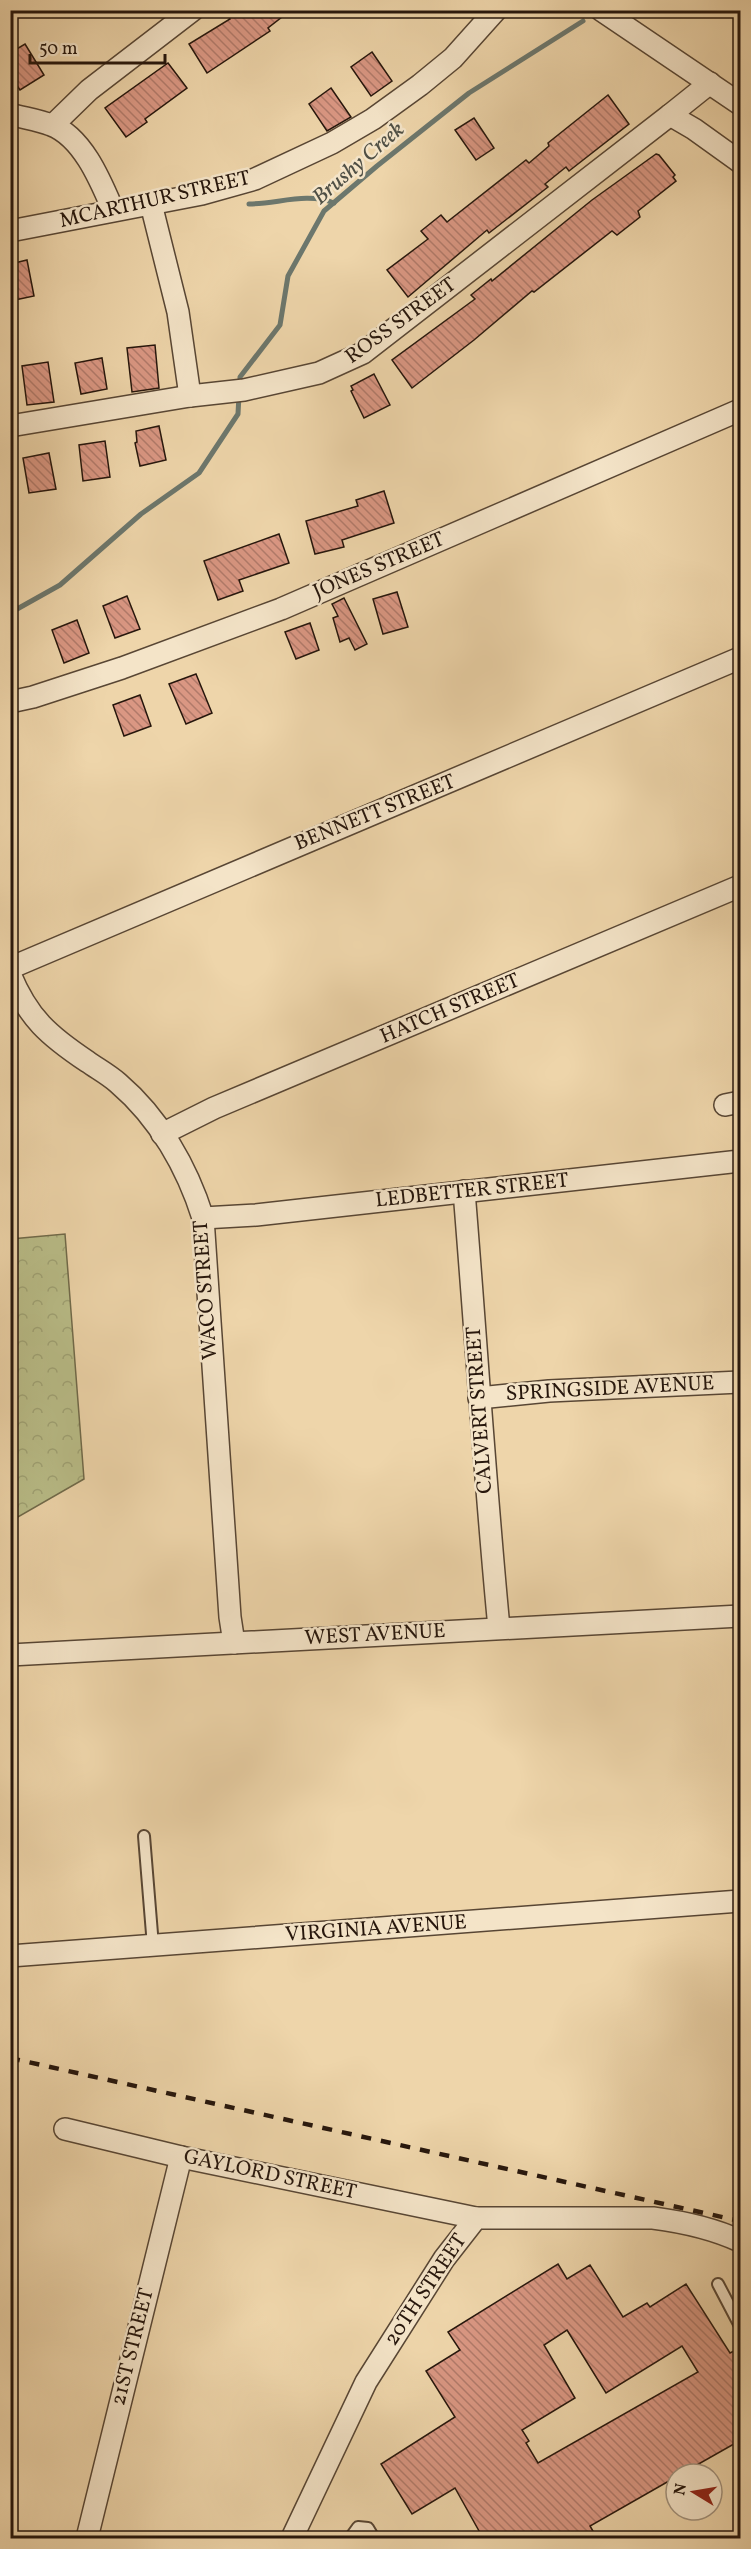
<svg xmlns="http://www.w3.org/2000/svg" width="751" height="2549" font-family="Vollkorn,serif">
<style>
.forest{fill:url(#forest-crowns);stroke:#706a4a;stroke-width:1.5}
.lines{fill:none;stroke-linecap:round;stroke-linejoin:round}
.stream{stroke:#6c776d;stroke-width:5}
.building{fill:url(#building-back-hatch);stroke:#26160c;stroke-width:1.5;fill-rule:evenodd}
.lane-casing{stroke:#584634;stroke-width:14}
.street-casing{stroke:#584634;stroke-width:24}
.lane{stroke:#f4e4c8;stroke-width:10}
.street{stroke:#f4e4c8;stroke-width:21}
.rail{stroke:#26160c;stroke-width:4.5;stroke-dasharray:10 10;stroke-linecap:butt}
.labels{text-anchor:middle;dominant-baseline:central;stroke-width:5;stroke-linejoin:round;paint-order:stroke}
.street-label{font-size:21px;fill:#26160c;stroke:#f4e4c8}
.water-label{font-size:22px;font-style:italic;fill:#4f4f45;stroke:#f4e4c8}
</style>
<defs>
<pattern id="forest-crowns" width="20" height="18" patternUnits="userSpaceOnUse" patternTransform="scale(1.5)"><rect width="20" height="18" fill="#b9bd88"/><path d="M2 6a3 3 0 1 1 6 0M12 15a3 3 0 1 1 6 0" fill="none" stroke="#9fa274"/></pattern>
<pattern id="building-back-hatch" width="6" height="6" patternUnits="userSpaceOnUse" patternTransform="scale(1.5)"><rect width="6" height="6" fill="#da9783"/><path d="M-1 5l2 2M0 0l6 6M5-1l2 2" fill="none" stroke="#b17a6a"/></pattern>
</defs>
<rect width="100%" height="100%" fill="#eed5aa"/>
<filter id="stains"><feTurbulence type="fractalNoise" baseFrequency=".00333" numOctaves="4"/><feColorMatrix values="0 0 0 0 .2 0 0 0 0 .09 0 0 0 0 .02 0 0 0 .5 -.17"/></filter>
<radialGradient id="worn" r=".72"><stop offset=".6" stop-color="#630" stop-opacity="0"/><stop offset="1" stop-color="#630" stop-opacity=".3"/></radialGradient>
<path class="forest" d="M65,1234L84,1479L11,1521V1239Z"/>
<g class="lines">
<g class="stream">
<path d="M249,204C277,204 307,192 334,203"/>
<path d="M240,386V377L280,325L288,276L324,211L377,166L469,93L583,21"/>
<path d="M10,613L60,585L141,514L199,473L238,414L239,395"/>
</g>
</g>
<g class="building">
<path d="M236,10H291L268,28L270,31L207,73L189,44L230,19L228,16Z"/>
<path d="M25,44L44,75L20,90L10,75V53Z"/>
<path d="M372,52L392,81L371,96L351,67Z"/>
<path d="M168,63L187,88L145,119L147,122L126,137L105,108Z"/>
<path d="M331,88L351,117L327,131L309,104Z"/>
<path d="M608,95L629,124L569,171L566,167L545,184L548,187L489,233L487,230L408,297L387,270L428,239L421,231L441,215L447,222L526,160L529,163L549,146L548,143Z"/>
<path d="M474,118L494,148L476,160L455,130Z"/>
<path d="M656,154L659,155L675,175L673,177L676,181L638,211L640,217L617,235L612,231L534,292L532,291L474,340L412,388L392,360L475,299L471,295L491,279L492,281L592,200Z"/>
<path d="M27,260L34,296L10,301V264Z"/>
<path d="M155,345L159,388L132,392L127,348Z"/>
<path d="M102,358L107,389L81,394L75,363Z"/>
<path d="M48,362L54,402L27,405L22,366Z"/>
<path d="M374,374L390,405L364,418L351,391L353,390L351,386Z"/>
<path d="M159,426L166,460L140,466L135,443L137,442L136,431Z"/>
<path d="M105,441L110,477L83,481L79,445Z"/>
<path d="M49,453L56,489L29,493L23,458Z"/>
<path d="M384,491L394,523L342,540L344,547L315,554L306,521L358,506L356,500Z"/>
<path d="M279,534L289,563L239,580L243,591L218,600L204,561Z"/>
<path d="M397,592L408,627L383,634L373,599Z"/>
<path d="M127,596L140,629L115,638L103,606Z"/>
<path d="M344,598L367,644L355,650L349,638L340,642L333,618L338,616L332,604Z"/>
<path d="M77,620L89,653L64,663L52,630Z"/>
<path d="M310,623L319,650L296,659L285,632Z"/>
<path d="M196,674L212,713L186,724L169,684Z"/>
<path d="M140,695L151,726L124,736L113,705Z"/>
<path d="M558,2264L567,2279L590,2265L623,2317L647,2303L650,2307L686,2284L730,2353L736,2350L741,2357V2440L681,2474H676V2477L590,2526L597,2538H483L455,2488L412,2514L381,2464L455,2417L426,2371L460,2350L448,2332ZM567,2330L606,2393L682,2346L698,2372L538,2463L526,2443L529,2441L522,2430L575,2398L544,2345Z"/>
</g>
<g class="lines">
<defs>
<g id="lane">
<path d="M144,1836L153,1946"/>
<path d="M718,2284L740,2326"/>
<path d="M350,2538L358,2527L368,2528L374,2538"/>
</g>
<g id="street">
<path d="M601,10L740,104"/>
<path d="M710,83L670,115L694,129L740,162"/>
<path d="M10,114C24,118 39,120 51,125C83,137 101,182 113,210"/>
<path d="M53,125L89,90L193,10"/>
<path d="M151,204L178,312L190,396"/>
<path d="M10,231L202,194L255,179L332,143L373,119L420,85L453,58L496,10"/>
<path d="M10,426L190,396L244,390L319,373L363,353L670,115"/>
<path d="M10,702L33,697L122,668L281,609L740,410"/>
<path d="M10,968L740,658"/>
<path d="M10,974C28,1018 49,1036 88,1062C98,1069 109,1075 118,1083C159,1118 187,1167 203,1218L230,1617L234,1643"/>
<path d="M725,1105L740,1102"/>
<path d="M162,1134L214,1108L740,886"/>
<path d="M464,1191C476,1337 485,1483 499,1628"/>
<path d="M203,1218L256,1215L740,1161"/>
<path d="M479,1398L549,1391L740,1382"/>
<path d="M10,1655L740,1616"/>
<path d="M10,1956L740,1901"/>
<path d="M65,2129L181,2157L476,2218"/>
<path d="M87,2538L181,2157"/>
<path d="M292,2538L366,2382L444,2259L476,2218H653C684,2222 712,2228 740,2241"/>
</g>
</defs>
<use href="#lane" class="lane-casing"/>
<use href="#street" class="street-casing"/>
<use href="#lane" class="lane"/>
<use href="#street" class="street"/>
<path class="rail" d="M10,2058L740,2221"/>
</g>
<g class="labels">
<g class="street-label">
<text transform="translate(155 200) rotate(-13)">MCARTHUR STREET</text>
<text transform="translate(401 321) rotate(-36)">ROSS STREET</text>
<text transform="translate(379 566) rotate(-23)">JONES STREET</text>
<text transform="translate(375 813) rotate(-22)">BENNETT STREET</text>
<text transform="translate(450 1009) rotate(-23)">HATCH STREET</text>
<text transform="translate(472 1191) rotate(-6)">LEDBETTER STREET</text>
<text transform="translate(206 1290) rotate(-94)">WACO STREET</text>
<text transform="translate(610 1389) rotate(-3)">SPRINGSIDE AVENUE</text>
<text transform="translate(480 1410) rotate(-94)">CALVERT STREET</text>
<text transform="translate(375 1635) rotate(-3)">WEST AVENUE</text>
<text transform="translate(376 1929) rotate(-4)">VIRGINIA AVENUE</text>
<text transform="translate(270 2175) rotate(12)">GAYLORD STREET</text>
<text transform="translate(426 2290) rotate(-56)">20TH STREET</text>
<text transform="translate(133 2347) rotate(-76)">21ST STREET</text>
</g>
<g class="water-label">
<text transform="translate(359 164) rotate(-41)">Brushy Creek</text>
</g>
</g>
<rect width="751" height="2549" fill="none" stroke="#eed5aa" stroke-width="36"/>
<rect x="12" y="12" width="727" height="2525" fill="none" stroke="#26160c" stroke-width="3"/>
<rect x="18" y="18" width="715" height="2513" fill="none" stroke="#26160c" stroke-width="1.5"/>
<g transform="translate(694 2492) rotate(281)"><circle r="28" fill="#f4e4c8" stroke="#a2927d" stroke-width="1.5"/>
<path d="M0-4.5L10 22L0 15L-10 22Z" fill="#8f2418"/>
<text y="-9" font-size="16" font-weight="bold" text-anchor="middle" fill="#26160c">N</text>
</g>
<path d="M30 54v9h135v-9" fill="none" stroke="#26160c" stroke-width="3"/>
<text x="39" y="54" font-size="18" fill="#26160c" stroke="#f4e4c8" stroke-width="4.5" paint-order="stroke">50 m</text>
<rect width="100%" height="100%" filter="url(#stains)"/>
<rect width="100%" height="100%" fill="url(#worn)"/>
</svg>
